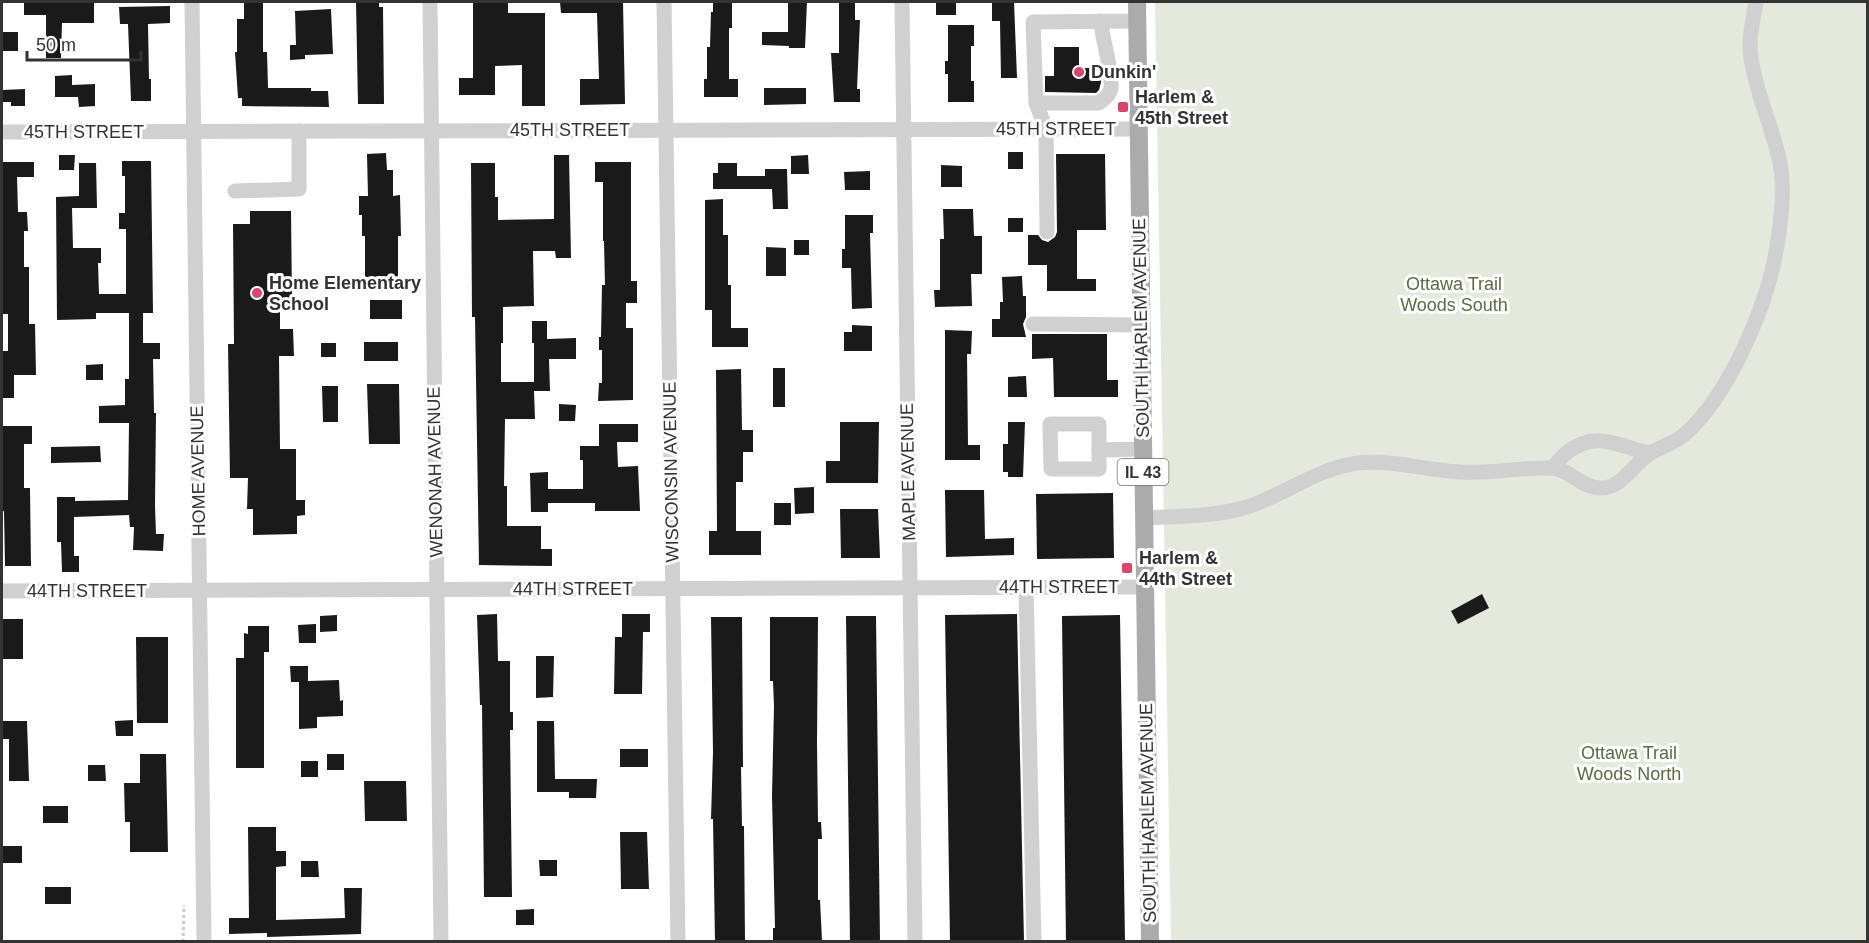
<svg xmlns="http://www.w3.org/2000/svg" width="1869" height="943" font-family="Helvetica,sans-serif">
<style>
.green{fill:#e5e9dd}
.building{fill:#1a1a1a}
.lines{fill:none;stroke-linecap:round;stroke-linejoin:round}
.path{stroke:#cacaca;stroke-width:3;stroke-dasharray:3 3;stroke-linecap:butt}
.minor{stroke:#d0d0d0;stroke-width:15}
.major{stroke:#ababab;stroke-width:18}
.poi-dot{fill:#d94669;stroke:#fff;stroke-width:2}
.labels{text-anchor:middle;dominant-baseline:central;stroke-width:6;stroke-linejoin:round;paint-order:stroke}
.shield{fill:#fff;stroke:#707070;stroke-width:1.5}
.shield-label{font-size:16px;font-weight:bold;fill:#333}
.poi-label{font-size:18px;font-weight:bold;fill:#333;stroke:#fff;text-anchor:start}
.street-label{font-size:18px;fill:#333;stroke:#fff}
.park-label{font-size:18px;fill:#5d6c43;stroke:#fff}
</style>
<rect width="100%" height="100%" fill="#fff"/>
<path class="green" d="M1155,2H1867V941H1171Z"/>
<g class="building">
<path d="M24,2H38V3L94,2V23H62L61,58H46V15H24Z"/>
<path d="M244,2H263V52H267L268,88H311V91H328L329,107L242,106V98H238L235,52H237V19H244Z"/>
<path d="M356,2H379V7H383L384,104H358Z"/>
<path d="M473,2H508V13H545V106H522V65L495,66V95H459V78H473Z"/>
<path d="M560,2H623L625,104L580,105V79H599L597,13H561Z"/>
<path d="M713,2H732V28H729V79H738V97H704V79H707V47H710L711,12H713Z"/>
<path d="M788,2H807L805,48H789V46L762,45V32H788Z"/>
<path d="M839,2H855V20H860L857,89H860V102H834L831,53H839Z"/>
<rect x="936" y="2" width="20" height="13"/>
<path d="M992,2H1014L1017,78H1001L1000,21H992Z"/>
<path d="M170,6V23L148,24L149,79H151V101H131L128,24H120L119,7Z"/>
<path d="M331,9L333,54L305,55V59L290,60V45H296L295,11Z"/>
<path d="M948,25H974V46H971V81H974V102H948V74H945V61H948Z"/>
<rect x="2" y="32" width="16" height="19"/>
<path d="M1054,47H1079V68H1100L1101,82L1099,90L1096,93L1045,92V76H1054Z"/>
<path d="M72,75V85L95,84V106L79,107L78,97H55V76Z"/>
<path d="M764,88H806V104L764,105Z"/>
<path d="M25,89V106H11V102H2V90Z"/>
<rect x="1008" y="152" width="15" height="17"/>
<path d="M386,153L387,170H393V196L400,195L401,236H398V277H365V236H362V215H359V196H368L367,154Z"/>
<path d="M1056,154H1105L1106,230H1077V279H1096V291H1047V265H1028V235H1038L1042,240L1048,242L1055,237L1057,232Z"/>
<path d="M59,155H75L74,170H59Z"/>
<path d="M554,155H569L571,258H556L555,251H533L534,306L503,307V343H501V382H534V389V343H532V321H547V339L576,338V359H549L550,391H534L535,419H505L504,486H507V526H541V549H552V566L479,565L475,317H472L471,163H495V197H498V220L554,219Z"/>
<path d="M808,155L809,174H791V156Z"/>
<path d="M122,161H151L153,313H143V343H160V359H153L154,413H156L155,506L156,534H164L163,551L133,550L134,527H130L129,515L74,517V556H79V572H62L61,542H57V497H75V501L128,500L129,423H99V406L125,405V379H129V313H96V319L57,320L56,197L79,196V163H96L97,208H72L73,248H101V263H98L99,294H126V229H119V213H125V176H122Z"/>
<path d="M2,162H34V177H17L18,212H27L28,231H24V267H29V324H35L36,375H14V398H2V351H8V314H2Z"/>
<path d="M595,162H631V281H637V303H626V328H633V400L598,401L599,383H602V350H599V337H601L602,285H605L604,241H603V182H595Z"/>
<path d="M718,163H737V176H765V169H787L788,209H773L772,189H713V173H718Z"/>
<path d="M941,165L962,166V187H941Z"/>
<path d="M870,171V190H845L844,172Z"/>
<path d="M723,199V235H728V285H731V328H748V347H712V310H705V200Z"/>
<path d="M943,209H973L974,236H982V274H971L972,306L935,307L934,290H940V239H944Z"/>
<path d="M250,211H291L292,301H280V329H293L294,356H279L280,449H296V500H305V515L297,516V534L253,535V509H247L248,478H230L228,344H234L233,224H250Z"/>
<path d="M845,215H873V233H870L872,308L852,309L851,268H842V249H845Z"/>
<rect x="1008" y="218" width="15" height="14"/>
<rect x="794" y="240" width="15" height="15"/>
<path d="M766,247L786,248V276H766Z"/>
<path d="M1022,276L1023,296H1026V317L1023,324L1026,337H992V319H1000V302H1003L1002,277Z"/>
<rect x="370" y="300" width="32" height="19"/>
<path d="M852,325L872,326V351H844V332H852Z"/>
<path d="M945,330L972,331L971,354H967L968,445H980V460H945Z"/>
<path d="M1032,334H1107V380H1118V397H1054L1053,358L1032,359Z"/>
<rect x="364" y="342" width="34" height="19"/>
<rect x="321" y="343" width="15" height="14"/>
<path d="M103,364V380H86V365Z"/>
<rect x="773" y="368" width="12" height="39"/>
<path d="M741,369L742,430H753V452H743V482H736V531H761V555H709V531H717L716,370Z"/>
<path d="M1026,376L1027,397H1008V377Z"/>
<path d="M367,384H399L400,444H369Z"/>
<path d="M322,386H338V422H323Z"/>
<path d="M559,404L576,405L575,421H559Z"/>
<path d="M840,422H879L878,483H826V461H840Z"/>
<path d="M1008,422H1025L1023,477H1008V472H1003V444H1008Z"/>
<path d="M599,424H638V442H617L618,467L638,466L640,511H595V503H548V512H531L530,473L548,472V489H583V460H580V446H599Z"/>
<path d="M2,426H32V444H24V488H30L31,566H5L4,511H2Z"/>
<path d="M100,446L101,462L51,463V447Z"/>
<path d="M814,487V513L795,514L794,488Z"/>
<path d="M945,490H984L985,539L1014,538V555L946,557Z"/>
<path d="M1113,493L1114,558L1037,559L1036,494Z"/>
<rect x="774" y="503" width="17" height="22"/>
<path d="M840,509H878L880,558H841Z"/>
<path d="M1482,594L1489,608L1458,624L1451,611Z"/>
<path d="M497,614L498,661H510V712H513V730H510L512,897H484L482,705H480L477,615Z"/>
<path d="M622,614H650V632H643L642,694H614L615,637H622Z"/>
<path d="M1017,614L1024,942H950L945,615Z"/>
<path d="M337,615V631L320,632V616Z"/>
<path d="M1120,615L1125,942H1066L1062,616Z"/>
<path d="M846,616H876L880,942H850Z"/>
<path d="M711,617H742L743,767H741L742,826H744L745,942H715L713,819H711L713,752Z"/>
<path d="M770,617H818L817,743L818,822H821L822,839H818V900H820L822,940L773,942V928H775L772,796L774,706L773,681H770Z"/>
<rect x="3" y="619" width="20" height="40"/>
<path d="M316,624V643H299L298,625Z"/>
<path d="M248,626H269V652H264V768H236V658H244V633L248,634Z"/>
<path d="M136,637H168V723H137Z"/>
<path d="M536,656H554L553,697L536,698Z"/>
<path d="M290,666H308V681L339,680L340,701L343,700V716L317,717V728L299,729V682H291Z"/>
<path d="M133,720V736H116L115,721Z"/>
<path d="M2,721H27L29,781H9V739H2Z"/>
<path d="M537,721H554L555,779H597L596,798H569V792H537Z"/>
<rect x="620" y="749" width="28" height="18"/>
<path d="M140,754H166L168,852H130V822H125L124,783H140Z"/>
<rect x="327" y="754" width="17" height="16"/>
<rect x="301" y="761" width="17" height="16"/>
<path d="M88,765H105L106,781H88Z"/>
<path d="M364,781H406L407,821H365Z"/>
<rect x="43" y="806" width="25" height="17"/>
<path d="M248,827H276V851H286V866L276,867V920L345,918L344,888H362L361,934L267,937V933L229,934V918H249Z"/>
<path d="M620,832H647L649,889H621Z"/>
<rect x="2" y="846" width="20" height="17"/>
<path d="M539,860H557V876H540Z"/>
<path d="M301,861H318L319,877H301Z"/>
<rect x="45" y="887" width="26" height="17"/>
<path d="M534,909V925H516V910Z"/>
</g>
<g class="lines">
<path class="path" d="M183,942L184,905"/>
<g class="minor">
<path d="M192,2L204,942"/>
<path d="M430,2L441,942"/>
<path d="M664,2L678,942"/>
<path d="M902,2L915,942"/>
<path d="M1036,103H1099C1104,99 1110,95 1111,88C1113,73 1102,40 1101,21"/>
<path d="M2,132L1138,129"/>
<path d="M235,191L299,189V131"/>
<path d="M1047,232L1046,129L1036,103L1033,22L1137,21"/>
<path d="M1033,324L1141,325"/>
<path d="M1050,424H1099V469H1051Z"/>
<path d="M1099,450L1143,449"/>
<path d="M1552,468C1557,464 1560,458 1565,454C1597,428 1617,447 1650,453"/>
<path d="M1144,518C1178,516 1214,517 1247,507C1285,495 1317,468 1358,463C1393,459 1427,471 1461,472C1491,474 1520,467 1550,468C1569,468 1582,489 1602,488C1622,487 1633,465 1648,455C1659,447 1671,445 1684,435C1729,396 1768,304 1777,246C1781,220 1785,190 1780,163C1773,128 1756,94 1751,58C1748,39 1753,20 1756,2"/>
<path d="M1026,587L1034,942"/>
<path d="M2,591L1145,587"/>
</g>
<path class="major" d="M1137,2L1150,942"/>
</g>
<g class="poi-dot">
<circle cx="1079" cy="72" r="6"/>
<rect x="1117" y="101" width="12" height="12" rx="3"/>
<circle cx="257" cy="293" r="6"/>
<rect x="1121" y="562" width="12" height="12" rx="3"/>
</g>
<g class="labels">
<rect class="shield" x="1117.5" y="459" width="51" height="26" rx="4.5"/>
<g class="shield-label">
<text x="1143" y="472">IL 43</text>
</g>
<g class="poi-label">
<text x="1091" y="72">Dunkin'</text>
<text x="1135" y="97">Harlem &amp;<tspan x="1135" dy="21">45th Street</tspan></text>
<text x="269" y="283">Home Elementary<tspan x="269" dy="21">School</tspan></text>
<text x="1139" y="558">Harlem &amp;<tspan x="1139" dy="21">44th Street</tspan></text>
</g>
<g class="street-label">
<text x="1056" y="129">45TH STREET</text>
<text x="570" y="130">45TH STREET</text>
<text x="84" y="132">45TH STREET</text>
<text transform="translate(1141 328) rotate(-91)">SOUTH HARLEM AVENUE</text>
<text transform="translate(198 471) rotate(-91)">HOME AVENUE</text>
<text transform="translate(435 472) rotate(-91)">WENONAH AVENUE</text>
<text transform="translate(671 472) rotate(-91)">WISCONSIN AVENUE</text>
<text transform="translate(908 472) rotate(-91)">MAPLE AVENUE</text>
<text x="1059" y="587">44TH STREET</text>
<text x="573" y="589">44TH STREET</text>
<text x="87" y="591">44TH STREET</text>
<text transform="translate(1148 813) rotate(-91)">SOUTH HARLEM AVENUE</text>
</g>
<g class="park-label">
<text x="1454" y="284">Ottawa Trail<tspan x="1454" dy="21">Woods South</tspan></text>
<text x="1629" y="753">Ottawa Trail<tspan x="1629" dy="21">Woods North</tspan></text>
</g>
</g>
<rect width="1869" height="943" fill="none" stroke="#333333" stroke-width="6"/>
<path d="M27 51v9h114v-9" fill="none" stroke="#333333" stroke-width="3"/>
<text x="36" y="51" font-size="18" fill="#333333" stroke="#ffffff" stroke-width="4.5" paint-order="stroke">50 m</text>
</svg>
